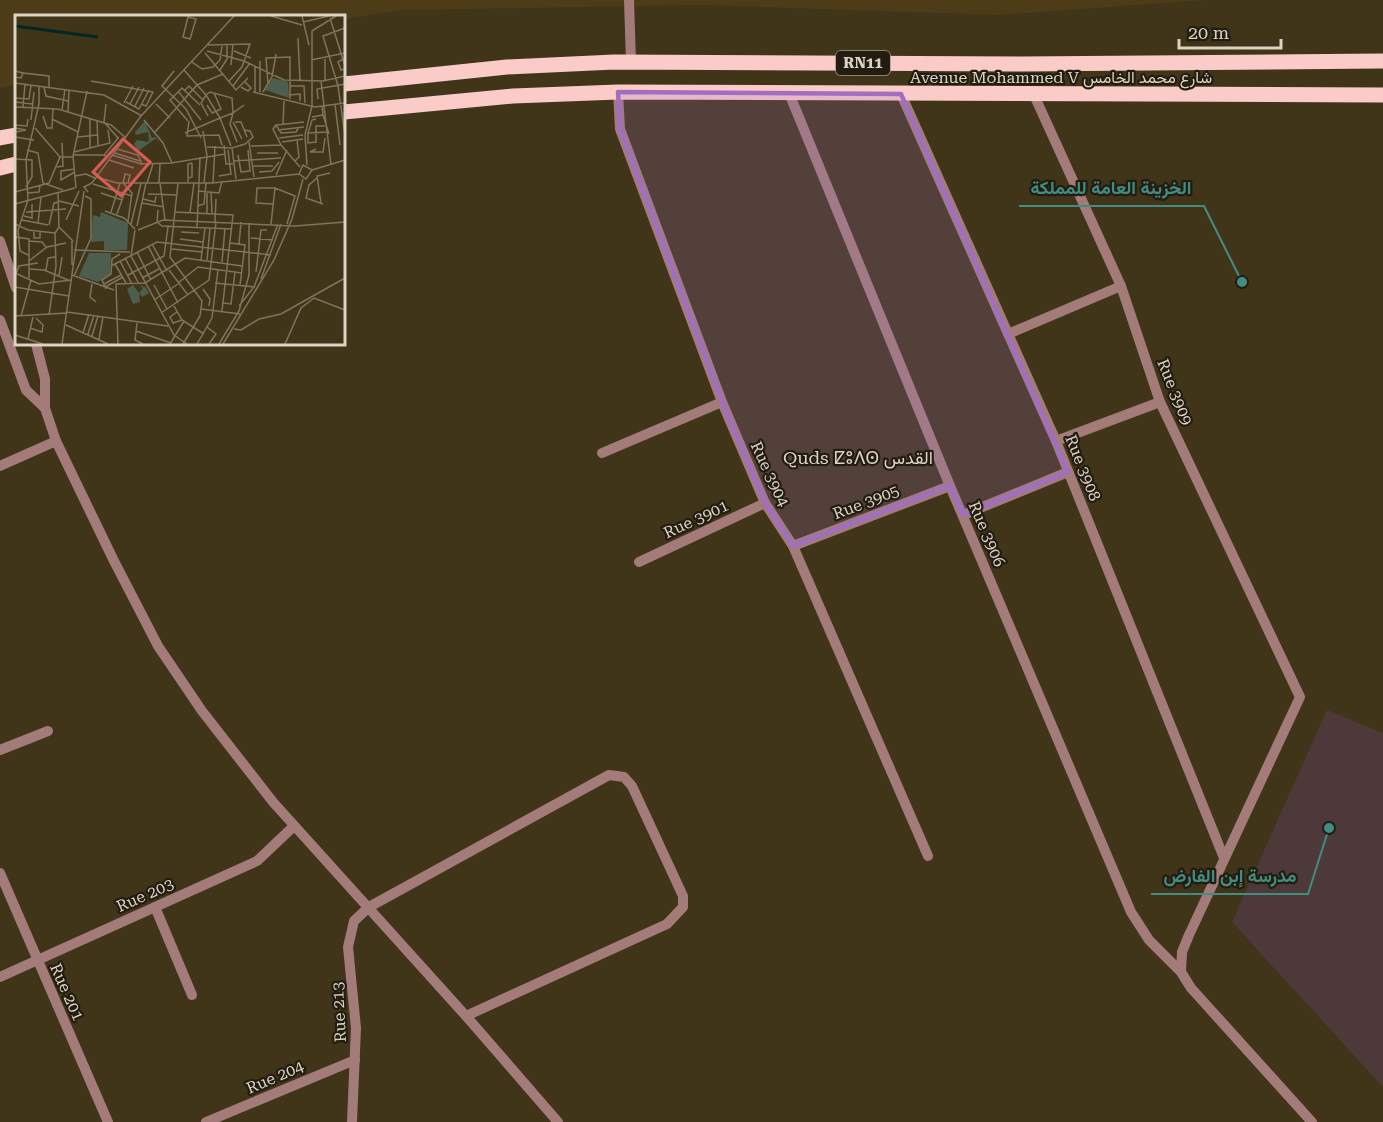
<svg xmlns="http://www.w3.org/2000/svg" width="1383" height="1122" font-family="'Roboto Serif',Vazirmatn,'Noto Sans Tifinagh',serif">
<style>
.built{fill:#4c3c18}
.education{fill:#4d383a}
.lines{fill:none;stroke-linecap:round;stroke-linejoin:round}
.minor{stroke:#a37c79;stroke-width:10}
.major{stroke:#fbcbc7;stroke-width:15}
.marked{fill:#a16fc1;fill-opacity:0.2;stroke:#a16fc1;stroke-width:4.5;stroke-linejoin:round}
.labels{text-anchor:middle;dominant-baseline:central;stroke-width:4.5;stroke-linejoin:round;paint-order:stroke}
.shield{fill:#231d11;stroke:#a49c8e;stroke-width:1.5}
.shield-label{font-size:15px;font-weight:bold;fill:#dbd3c3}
.street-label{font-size:16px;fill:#dbd3c3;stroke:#231d11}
.neighbourhood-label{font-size:18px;fill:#dbd3c3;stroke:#231d11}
.inset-river{fill:none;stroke:#032627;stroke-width:3}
.inset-road{fill:none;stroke:#7f745d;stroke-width:1.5}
.view{fill:#d85b56;fill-opacity:0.15;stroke:#d85b56;stroke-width:3}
.inset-edge{fill:none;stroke:#dbd3c3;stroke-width:3}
.leader{fill:none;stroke:#428d83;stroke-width:2}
.callout-dot{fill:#428d83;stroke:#231d11;stroke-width:2}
.callout-label{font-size:18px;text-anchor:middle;font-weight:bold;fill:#428d83;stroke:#231d11;stroke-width:4.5;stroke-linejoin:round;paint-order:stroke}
</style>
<rect width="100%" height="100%" fill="#413519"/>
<path class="built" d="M0,0H1205L998,15L704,5L403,10L344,19V16H16V85L0,88Z"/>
<path class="education" d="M1327,710L1383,733V1087L1232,922Z"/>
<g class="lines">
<g class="minor">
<path d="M629,0L631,62"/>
<path d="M618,92L620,129L722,402L765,503L793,546L928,856"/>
<path d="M789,93L950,486L1131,912L1149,940L1181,972L1191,988L1312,1122"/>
<path d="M901,94L1056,441L1224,858"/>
<path d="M1034,95L1121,286L1160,402L1300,697L1189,935L1182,952L1181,972"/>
<path d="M0,241L16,288"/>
<path d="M0,320L26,390L45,408"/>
<path d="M1008,334L1121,286"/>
<path d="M36,344L45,379V408L56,441L113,559L158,646L202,711L273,802L466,1016L558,1122"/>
<path d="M1056,441L1160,402"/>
<path d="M602,453L722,402"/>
<path d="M0,466L56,441"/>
<path d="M963,515L1068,472"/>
<path d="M793,546L950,486"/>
<path d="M639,562L765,503"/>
<path d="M0,750L48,731"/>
<path d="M0,873L108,1122"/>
<path d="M155,907L192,995"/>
<path d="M0,977L257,861L294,826"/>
<path d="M206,1122L355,1060"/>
<path d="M352,1122L356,1028L348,947L354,921L369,907L609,775L624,777L632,786L683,896V907L667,924L466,1016"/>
</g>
<g class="major">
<path d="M344,84L507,67L614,62L1022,64L1383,61"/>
<path d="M344,112L513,96L618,92L1383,95"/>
<path d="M0,138L16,135"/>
<path d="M0,168L16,164"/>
</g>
</g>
<path class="marked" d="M618,92L901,94L1068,472L963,515L950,486L793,546L765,503L722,402L620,129Z"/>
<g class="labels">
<rect class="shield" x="836" y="51" width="54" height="24" rx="4.5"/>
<g class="shield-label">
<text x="863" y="63">RN11</text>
</g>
<g class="street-label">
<text x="1061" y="77">Avenue Mohammed V شارع محمد الخامس</text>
<text transform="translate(1175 392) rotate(68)">Rue 3909</text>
<text transform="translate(1083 468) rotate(68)">Rue 3908</text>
<text transform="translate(770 474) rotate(65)">Rue 3904</text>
<text transform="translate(866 502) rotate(-21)">Rue 3905</text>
<text transform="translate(696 519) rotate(-25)">Rue 3901</text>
<text transform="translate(987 534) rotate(67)">Rue 3906</text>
<text transform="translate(145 895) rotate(-24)">Rue 203</text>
<text transform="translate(67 992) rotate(66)">Rue 201</text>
<text transform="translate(339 1012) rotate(-93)">Rue 213</text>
<text transform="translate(275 1077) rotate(-23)">Rue 204</text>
</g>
<g class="neighbourhood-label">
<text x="858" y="457">Quds ⵇⵓⴷⵙ القدس</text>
</g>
</g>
<g transform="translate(15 15)">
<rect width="330" height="330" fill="#413519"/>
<path d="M86,197L113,208L112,235H89V226L76,227L78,200L85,202Z" fill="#4c5f4e"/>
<path d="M258,63L273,67L274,83L250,75ZM130,106L137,123L140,122L144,126L140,124L123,136L119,129L122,125L133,127L134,124L133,117L121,120L120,117ZM74,238H96L95,259L83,267L64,261ZM124,270L130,272L134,278L127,282L124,278L125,287L118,289L112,274L118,270L124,278L128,273Z" fill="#4c5f4e"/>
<path class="inset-river" d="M0,11L83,22"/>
<path class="inset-road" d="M256,1L287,10M287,1L294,30M173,2L181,4L175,24L168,22ZM315,3L330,51M288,7L314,1M330,13L308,21L323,71L330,120M283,23L285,65M193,30L235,29L227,52L214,66M192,36L229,46L269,65L308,66L330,61M219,36L236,43M190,38L221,75L233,63M310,44V65M328,44L323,47L326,55L330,54M296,45L330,38M245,46V77M177,47L187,54L198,52L205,45L207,31M216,50L218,29M169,55L191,80L205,103L218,98L217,83L195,77L191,80L186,88L193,101M205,55L212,44V30M0,56L8,58L6,63L0,62M159,56L147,71L171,94L186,123M8,58L34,61V72M76,66L138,77L131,91L126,89M306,66L316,150M0,68L89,80L127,101M253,69L251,43L275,42V84M218,71L235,48M275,71H289L290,88M29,72L31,81L53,86M226,72L233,76L236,73L230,67M170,75L174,71L188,85M163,76L186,105M238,77L300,92L330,88M240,77V51M248,77L257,62L261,39M274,80L285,79V86M0,83L14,84L16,70M303,84L302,74L330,69M0,87L18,89M111,87L124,94L134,75M109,88L118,71M91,89L89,107L103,123M115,89L124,72M141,89L155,103M320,89L325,130M192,90L197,98L206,94L199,78M120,91L129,73M0,92L43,94L96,110L111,123M8,92L10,69M47,95L50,74M53,97L54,75M308,100L314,119M28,101L32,113H37L38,93M297,102L308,100L307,91M37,104L63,117M16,105L19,77M82,105L83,130M129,105L148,128L157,148L210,139M173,106L155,85L167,73L185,90M174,106L172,121L204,120L207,130M218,107L227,124M220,107H226L232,122M268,109L269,86M0,110L12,111L13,104M261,110L258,114L266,130L285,152M284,112L281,117L266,118L261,110L289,107M0,113L11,115L1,117M20,113L45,142M263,115L289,112M188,116L192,141L189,168M140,117L182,70L208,59M170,118L205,103L216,131M293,118L312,117M0,122L19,125M63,122L82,120M264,123L288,120M222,127L215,109L218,98L229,90M234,127L239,162M267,127L288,124M301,127L293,128V118L297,105L301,104M301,128V111H310M209,130L211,149H218M236,131L266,130M192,132L217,133L230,129L238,122L235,116L229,115M75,133V103M217,133L221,164M102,134L123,140L127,149M301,134L295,137H308L310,123M12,135L23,138L28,168L48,175M59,137L95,128L93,115M100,138L125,146M242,138H263M58,140H89M97,140L126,149L157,148M223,140L226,157L235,156L233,135M93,143L89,140L104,122M0,144L17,145V162L11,172M94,145L119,153M219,146L266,143M280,146L284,142L282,125M292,150L290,120L297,91V16L321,1M238,151H258M42,152L48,151L47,128M60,154L46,156V165L60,157M297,155L330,145M244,157L257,156L264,147M284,159L288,150L297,155M261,160L272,135M60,161L71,159L80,163M204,161L216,159L213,135M81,162L102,168H197L284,159L291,164L297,155M173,163L177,162V148M302,163L294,170L291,183L308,189M173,167V149L177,148M113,168L115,160L110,159L108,168L117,178L113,206M132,168L138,149M144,168L145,149M145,168L150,205M163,168L155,242L187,286L185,301L168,329M198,168L200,131M78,169L117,181M61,173L58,141L72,76M183,176L204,178L207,166M0,177L34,168L45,142H58M73,177L69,172L77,168L126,101L219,1M12,178L24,177L25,170M86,178L107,185M196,178L197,198M133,179L162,180M128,184L140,187L141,181M44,186L64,191M127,188L149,192M306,188L302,161L315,158M0,189L60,173M258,189L241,188L242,173H260L280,181L272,209M182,191L189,189L191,168M143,195L142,207L147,211L217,214M90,196L109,203L120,214M11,197L51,194M96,197L105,168M160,197L218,200L207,296M175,197L179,168M192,198V178M102,199L112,171M9,201L17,203V189M7,205L33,210M51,205L64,176M200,207L201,184M23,208L26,182M0,209L13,215L40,218M116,209L126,168M256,209L260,173M34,210L39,188L44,187M122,211L131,168M44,212L58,226M182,213L185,142M120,215L116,241L159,320L172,329M123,215L148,205L280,211L330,207M19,217V223H25V217M166,217L184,218M0,222L14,224V263M236,223L258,225M165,224L188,227M14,226L27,227L31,232M215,228L230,230L225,270M137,229L152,256M224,229L226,207M133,231L163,288M157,234L187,237M59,235L115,237M122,237L136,265M13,240L5,236L3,215L13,185L11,145L24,89V71M110,243L124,269M186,245L190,213M192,245L195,213M14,246L32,232L51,228M105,246L117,269M207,247L210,213M100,249L111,268M57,250V226M96,251L142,227L256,240M15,254L29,255L53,265M31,255L33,243L40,242M154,255L173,280M241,257L246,215H252M0,258L24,269L56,265M1,259L4,251L23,248M57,260L99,275M113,260L149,241L153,212M44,261L47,242M59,261L76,223V184L70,181M127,263L144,254M246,264L266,209M163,268L183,252L227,258M200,268L240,272M77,269L75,282L81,287M89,269L106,260M139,270L152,294M0,272L54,281M90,272L108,262M91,274L87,265L96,259L97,244L105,239M188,274L195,284L194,291M139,285L163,269M208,288L216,289L220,257M159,291L167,305L189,319M224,291L239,272L263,209M186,294L225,299M52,297L153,311M162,297L155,302L158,308L167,305M146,298L194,265L201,207M34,300L41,251L40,218L44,212L43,177M0,301L52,298M6,301L16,265M122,308L120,325L128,329M51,310L93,329M192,312L201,319L194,329M15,313L27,317L28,310L21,303M219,314L226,315L244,304L266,299L330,263M121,316L156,328M68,318L74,299M73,319L79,300M0,320L28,329M77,321L83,301M13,324L18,302M84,324L88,302M47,329L69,176M103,329L101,269L130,268L170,243L227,251M155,329L169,306M182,329L197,303L203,255M204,329L224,296L234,260V208M208,329L259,245L277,204L288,164M270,329L286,293L299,283L330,295"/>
<path class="view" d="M108,124L135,147L106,181L78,157Z"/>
<rect width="330" height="330" class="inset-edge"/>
</g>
<path class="leader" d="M1242 282L1204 206H1019M1329 828L1308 894H1151"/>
<g class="callout-dot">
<circle cx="1242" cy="282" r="6"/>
<circle cx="1329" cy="828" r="6"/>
</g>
<g class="callout-label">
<text x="1111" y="194">الخزينة العامة للمملكة</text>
<text x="1230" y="882">مدرسة إبن الفارض</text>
</g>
<path d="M1179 39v9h102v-9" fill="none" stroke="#dbd3c3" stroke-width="3"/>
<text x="1188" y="39" font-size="18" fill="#dbd3c3" stroke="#231d11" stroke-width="4.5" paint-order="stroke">20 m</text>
</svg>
